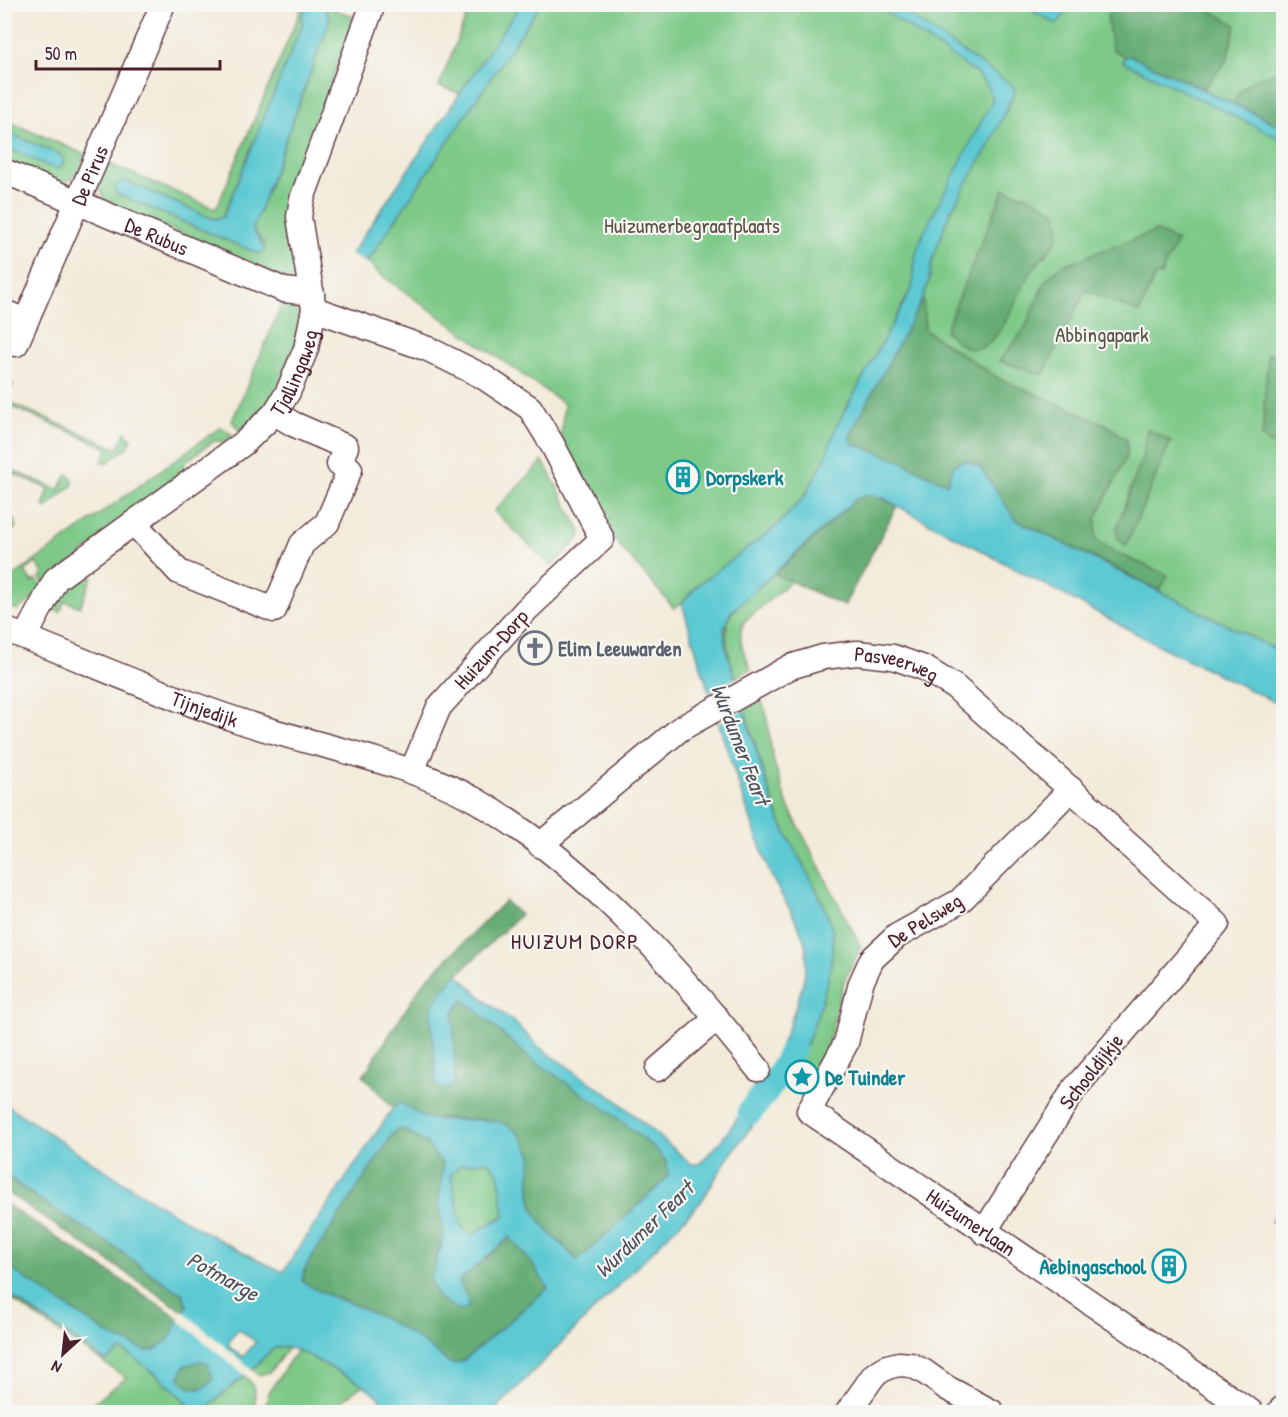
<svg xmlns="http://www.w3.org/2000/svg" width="1288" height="1417" font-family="'Patrick Hand',sans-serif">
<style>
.green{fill:#7dc988;stroke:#64745a;stroke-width:1.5}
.forest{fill:#66ad74;stroke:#586650;stroke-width:1.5}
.water{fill:#5cc9d3;stroke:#53747f;stroke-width:1.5;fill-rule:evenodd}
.pier{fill:#f3ebda}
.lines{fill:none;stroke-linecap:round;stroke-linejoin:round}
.canal{stroke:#5cc9d3;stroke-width:26}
.minor-casing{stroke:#633e45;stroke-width:27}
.tertiary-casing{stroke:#633e45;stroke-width:33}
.minor{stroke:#fff;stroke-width:24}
.tertiary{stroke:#fff;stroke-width:30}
.labels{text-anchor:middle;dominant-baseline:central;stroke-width:4.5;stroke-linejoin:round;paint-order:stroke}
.street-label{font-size:21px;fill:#4a1f2b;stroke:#f6f6f2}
.park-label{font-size:21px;fill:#595247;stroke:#f6f6f2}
.culture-label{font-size:21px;font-weight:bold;fill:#0d838f;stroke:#f6f6f2;text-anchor:start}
.worship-label{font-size:21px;font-weight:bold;fill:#5b616d;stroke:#f6f6f2;text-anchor:start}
.water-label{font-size:22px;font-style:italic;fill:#4f525d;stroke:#f6f6f2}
.neighbourhood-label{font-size:22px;letter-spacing:1.5px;fill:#4a1f2b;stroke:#f6f6f2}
</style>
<rect width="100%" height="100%" fill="#f6f6f2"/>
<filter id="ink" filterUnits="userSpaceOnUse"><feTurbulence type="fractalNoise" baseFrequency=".0167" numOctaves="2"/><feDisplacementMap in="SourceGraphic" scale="12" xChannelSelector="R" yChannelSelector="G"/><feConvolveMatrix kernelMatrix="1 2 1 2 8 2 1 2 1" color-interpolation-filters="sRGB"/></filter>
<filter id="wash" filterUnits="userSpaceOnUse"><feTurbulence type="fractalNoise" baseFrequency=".008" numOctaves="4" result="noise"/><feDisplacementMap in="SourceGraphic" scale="24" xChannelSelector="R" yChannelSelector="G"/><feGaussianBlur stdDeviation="1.35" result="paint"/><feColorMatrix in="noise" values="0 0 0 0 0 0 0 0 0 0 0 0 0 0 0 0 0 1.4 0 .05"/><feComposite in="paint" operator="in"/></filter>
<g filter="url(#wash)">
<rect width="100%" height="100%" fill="#f3ebda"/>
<g class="green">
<path d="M289,5L306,7L303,23L223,217L215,219L208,217L124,180L118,183L115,188L117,194L259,254L264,244L253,229L330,20L325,6L355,17L291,198L298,275L291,281L105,201L99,187L107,163L216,209L301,10Z"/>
<path d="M471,5H520L461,94L439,86Z"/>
<path d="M540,5H876L977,74L987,85L993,100L914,264L916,276L912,288L836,427L824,461L804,497L776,527L699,584L682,603L674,608L619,545L609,529L561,436L564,404L378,273L367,261Z"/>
<path d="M893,5H1283V653L1016,520L854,427L929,281C937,211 990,155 1015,91L1012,85Z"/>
<path d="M5,120L86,155C80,168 77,182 60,183L5,161L4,147L56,168L61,167L64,161L61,155L5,131Z"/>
<path d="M283,302C289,304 294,305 297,313C304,331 281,381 271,397C263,410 251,421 240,432L232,421Z"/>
<path d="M11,383L13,384L6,401L118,449L125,432L132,439L128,447L107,463L102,462L108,448L5,404V395Z"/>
<path d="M221,427L234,436L225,442L214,441L185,462L184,472L44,584L40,577L43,573L36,563L25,571L32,582L36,579L42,587L32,600L17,610L5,605L4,583Z"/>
<path d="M543,461L581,532L580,538L551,566L494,511Z"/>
<path d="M5,467L59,490L67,474L73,479V485L46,508L43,506L49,489L5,470Z"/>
<path d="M8,515L15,521L16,527L5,538V524Z"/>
<path d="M90,570L92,577L80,607L65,601L60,612L55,610L69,585Z"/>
<path d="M775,573L791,581L744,622C736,638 744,654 751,669L735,678C716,612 726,616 775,573Z"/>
<path d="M761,700L766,712L773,759L787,804L861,947L844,981L827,1048L801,1091L793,1085L785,1083C806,1061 835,969 833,938C831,906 792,850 779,818C766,783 756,745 744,709Z"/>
<path d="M488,1161L499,1174L504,1216L471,1235L461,1226L451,1174L461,1165Z"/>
<path d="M1283,1202L1284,1231H1283L1271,1221Z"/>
<path d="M4,1292L105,1360L122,1350C147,1365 167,1384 188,1404L177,1412H81L126,1378L5,1295Z"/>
<path d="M281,1345L289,1347L270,1372L259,1375L252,1369L272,1349Z"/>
<path d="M297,1350L300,1351L363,1385L326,1412H263L269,1392Z"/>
<path d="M245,1376C257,1386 256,1397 254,1412H211V1404Z"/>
</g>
<g class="forest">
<path d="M1117,5H1201L1236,25L1227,60L1203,89L1131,56L1125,57L1112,49L1107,16Z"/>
<path d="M1283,71V127L1233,103C1246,79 1258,77 1283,71Z"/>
<path d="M1004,189L1035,199L1056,212C1059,222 1061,229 1057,239C1053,249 1041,258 1034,268C1019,288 1005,338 981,348C968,353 953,339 945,331Z"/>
<path d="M1156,231L1177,241L1160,276H1155L1139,313L1086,290L1043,375L999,361L1024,330L1046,280L1061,266Z"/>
<path d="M923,298L925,330L998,378L1109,426L1127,440V456L1096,518V540L1116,553L1168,575L1160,590L1016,520L980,467L964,460L954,465L947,484L899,460L853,444L850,437L854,427Z"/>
<path d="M1268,353L1283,357V451L1262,438Z"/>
<path d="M1147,429L1171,441L1126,546L1118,538L1116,530L1142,458Z"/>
<path d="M866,495H875L897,506L844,606L775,574L856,499Z"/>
<path d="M505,901L520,915L457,975L431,1014L436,1085L453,1030V1013L463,999L530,1058L607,1110L655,1148L662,1155L669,1171L668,1176L661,1184L578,1261C538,1220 523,1217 532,1155L486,1119L425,1118L399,1103L393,1108L363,1076L422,984Z"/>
<path d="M403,1129L426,1143L443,1164L439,1202L444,1236L435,1258L459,1281L510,1237L532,1263L548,1288L463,1361L455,1364L447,1362C424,1339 383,1317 352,1304C334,1297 319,1293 302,1282L306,1266L393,1134L396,1130Z"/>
<path d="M4,1174C35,1199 68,1217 102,1239C130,1256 154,1278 183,1294L187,1306L184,1312L5,1191Z"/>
<path d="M4,1203L172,1313L180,1321L169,1339L153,1351H147L111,1336L5,1265Z"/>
<path d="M200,1361L207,1362L213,1379C202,1393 190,1392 179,1378L184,1366Z"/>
</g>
<g class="water">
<path d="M301,5H323L330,19L253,229L265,250L259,254L117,194L115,188L118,183L124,180L208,217L215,219L223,217L303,23L301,19L306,7Z"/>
<path d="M520,5H540L367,262L351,254Z"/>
<path d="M876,5H893L1012,85L1015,91L990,144L950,212L932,261L929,281L923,298L854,427L850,437L853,444L899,460L947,484L954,465L964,460L980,467L1016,520L1283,653V706L1158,645L881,497L866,495L856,499L731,612L724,629L726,648C743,705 758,763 779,818C792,850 831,906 833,938C835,970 806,1061 785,1083L781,1084L769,1072C782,1043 810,982 806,950C802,921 778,895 768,868C736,781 708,692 682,603L699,584L776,527L804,497L824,461L836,427L912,288C915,278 913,271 915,260C916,248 921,239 926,228L993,99L987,85L977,74Z"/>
<path d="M1034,5V4L1071,5L1057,24L1034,12Z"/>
<path d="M1131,56L1283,127V140L1123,62L1125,57Z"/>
<path d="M4,131L61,155L64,161L61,167L56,169L5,147Z"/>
<path d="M455,976H459L488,1003L512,1020L539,1047L615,1099L692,1164H699L720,1142L740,1115L744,1100L760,1081L765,1082L775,1090L772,1094L773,1097L726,1161L701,1202L493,1412H392L376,1394L363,1385L300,1351L281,1346L272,1349L256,1366L211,1404V1412H177L188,1403L154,1372L122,1350L106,1361L5,1292V1265L111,1336L147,1351H153L169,1339L187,1306L183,1294C154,1278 130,1256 102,1239C68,1217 35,1199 5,1174L4,1103C95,1164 184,1226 283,1272L393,1108L399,1103C410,1105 416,1116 427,1118C453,1125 494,1110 517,1132C523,1138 528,1148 532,1155C523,1216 538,1220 578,1261L661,1184L668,1176L667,1163L655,1148L607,1110L530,1058L463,999L453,1013L455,1082L450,1088L442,1089L436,1085L431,1014L434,1002ZM403,1129L426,1143L443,1164L439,1202L444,1236L431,1279L437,1297L460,1311L470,1306L459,1281L510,1237L532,1263L548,1288L463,1361L455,1364L447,1362C422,1338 385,1318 352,1304C334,1297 319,1293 302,1281L306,1266L393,1134L396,1130ZM488,1161L499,1174L504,1216L471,1235L461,1226L451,1174L461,1165ZM238,1329L256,1342L243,1357L229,1347V1342ZM200,1361L207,1362L213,1379C202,1393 190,1392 179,1378L184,1366Z"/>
</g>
<g class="pier">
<path d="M735,678L746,709L718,723L708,694Z"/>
<path d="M182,1310L184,1312L254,1372L247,1377L180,1321L178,1319Z"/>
</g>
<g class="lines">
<path class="canal" d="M750,1112L780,1074L793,1049"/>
</g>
</g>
<g filter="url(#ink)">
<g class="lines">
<defs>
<g id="minor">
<path id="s1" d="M4,171L284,290L312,293"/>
<path d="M314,309L428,349L482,376L530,408L552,444L602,539L526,610L439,707L412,771"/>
<path d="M4,312L26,321"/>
<path id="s2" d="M16,344L163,4"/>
<path d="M134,523L179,572L274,610L302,544L327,523L350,469L339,464L346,447L293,424L275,413"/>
<path id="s3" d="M4,629C82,659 158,694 237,720C316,747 403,759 477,801C586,865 680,971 758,1069"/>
<path id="s4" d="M25,637L56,579L244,443L275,413L288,392L306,349L314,309L299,217L302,199L373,4"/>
<path id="s5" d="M1071,789L960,901L897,936L872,959L861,983L846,1043L809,1111L1251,1412"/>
<path id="s6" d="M540,845L680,729L790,667L823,657L857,653L893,657L924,668L955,687L1101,816L1113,831L1217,924L1075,1088L984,1232"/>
<path d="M658,1069L717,1018"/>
<path d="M848,1412L874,1375L887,1367L899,1364L911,1365L923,1371L947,1388L992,1412"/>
</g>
<path id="tertiary" d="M1283,1412L1284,1411"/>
</defs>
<use href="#minor" class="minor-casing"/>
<use href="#tertiary" class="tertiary-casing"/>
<use href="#minor" class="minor"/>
<use href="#tertiary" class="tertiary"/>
</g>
</g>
<defs>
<symbol id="building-ring" viewBox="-11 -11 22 22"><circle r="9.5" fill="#f6f6f2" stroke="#0f9aa8" stroke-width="1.5"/><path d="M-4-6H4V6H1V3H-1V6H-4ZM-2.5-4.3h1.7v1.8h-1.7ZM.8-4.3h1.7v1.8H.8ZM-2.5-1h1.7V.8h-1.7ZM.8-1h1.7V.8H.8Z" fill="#0f9aa8"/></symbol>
<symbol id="church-ring" viewBox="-11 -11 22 22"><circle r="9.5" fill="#f6f6f2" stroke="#6b7280" stroke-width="1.5"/><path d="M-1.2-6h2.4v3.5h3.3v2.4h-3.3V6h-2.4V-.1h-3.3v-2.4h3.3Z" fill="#6b7280"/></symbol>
<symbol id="sight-ring" viewBox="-11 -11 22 22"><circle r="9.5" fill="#f6f6f2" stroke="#0f9aa8" stroke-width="1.5"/><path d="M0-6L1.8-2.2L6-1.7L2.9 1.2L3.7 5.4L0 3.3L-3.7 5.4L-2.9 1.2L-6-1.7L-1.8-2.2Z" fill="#0f9aa8"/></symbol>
</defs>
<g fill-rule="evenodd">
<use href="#building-ring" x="664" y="458" width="38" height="38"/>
<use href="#church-ring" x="516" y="629" width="38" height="38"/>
<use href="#sight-ring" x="783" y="1058" width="38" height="38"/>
<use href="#building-ring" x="1150" y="1247" width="38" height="38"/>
</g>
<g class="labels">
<g class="street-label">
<text stroke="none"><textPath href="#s2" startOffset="184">De Pirus</textPath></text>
<text stroke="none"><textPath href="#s1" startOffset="166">De Rubus</textPath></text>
<text stroke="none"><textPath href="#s4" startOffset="386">Tjallingaweg</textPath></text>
<text transform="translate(491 649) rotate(-48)">Huizum-Dorp</text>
<text stroke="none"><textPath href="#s6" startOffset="418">Pasveerweg</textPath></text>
<text stroke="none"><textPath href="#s3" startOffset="216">Tijnjedijk</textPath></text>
<text transform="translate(925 920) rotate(-32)">De Pelsweg</text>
<text transform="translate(1091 1071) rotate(-52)">Schooldijkje</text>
<text stroke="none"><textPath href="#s5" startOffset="626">Huizumerlaan</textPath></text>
</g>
<g class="park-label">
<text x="692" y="225">Huizumerbegraafplaats</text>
<text x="1102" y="334">Abbingapark</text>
</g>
<g class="culture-label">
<text x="706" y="477">Dorpskerk</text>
<text x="825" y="1077">De Tuinder</text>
<text x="1146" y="1266" text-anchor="end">Aebingaschool</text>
</g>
<g class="worship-label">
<text x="558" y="648">Elim Leeuwarden</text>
</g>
<g class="water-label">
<text transform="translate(741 744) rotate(69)">Wurdumer Feart</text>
<text transform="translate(644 1229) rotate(-44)">Wurdumer Feart</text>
<text transform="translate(223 1276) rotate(29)">Potmarge</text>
</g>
<g class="neighbourhood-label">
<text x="575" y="941">HUIZUM DORP</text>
</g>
</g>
<rect width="1288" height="1417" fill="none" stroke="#f6f6f2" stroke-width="24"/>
<g transform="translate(63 1354) rotate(207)" stroke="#f6f6f2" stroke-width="4.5" paint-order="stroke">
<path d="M0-4.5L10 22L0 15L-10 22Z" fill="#4a1f2b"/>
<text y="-9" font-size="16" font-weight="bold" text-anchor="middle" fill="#4a1f2b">N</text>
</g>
<path d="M36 60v9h184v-9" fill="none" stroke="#4a1f2b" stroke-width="3"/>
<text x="45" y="60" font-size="18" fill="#4a1f2b" stroke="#f6f6f2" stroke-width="4.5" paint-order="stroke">50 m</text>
</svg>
